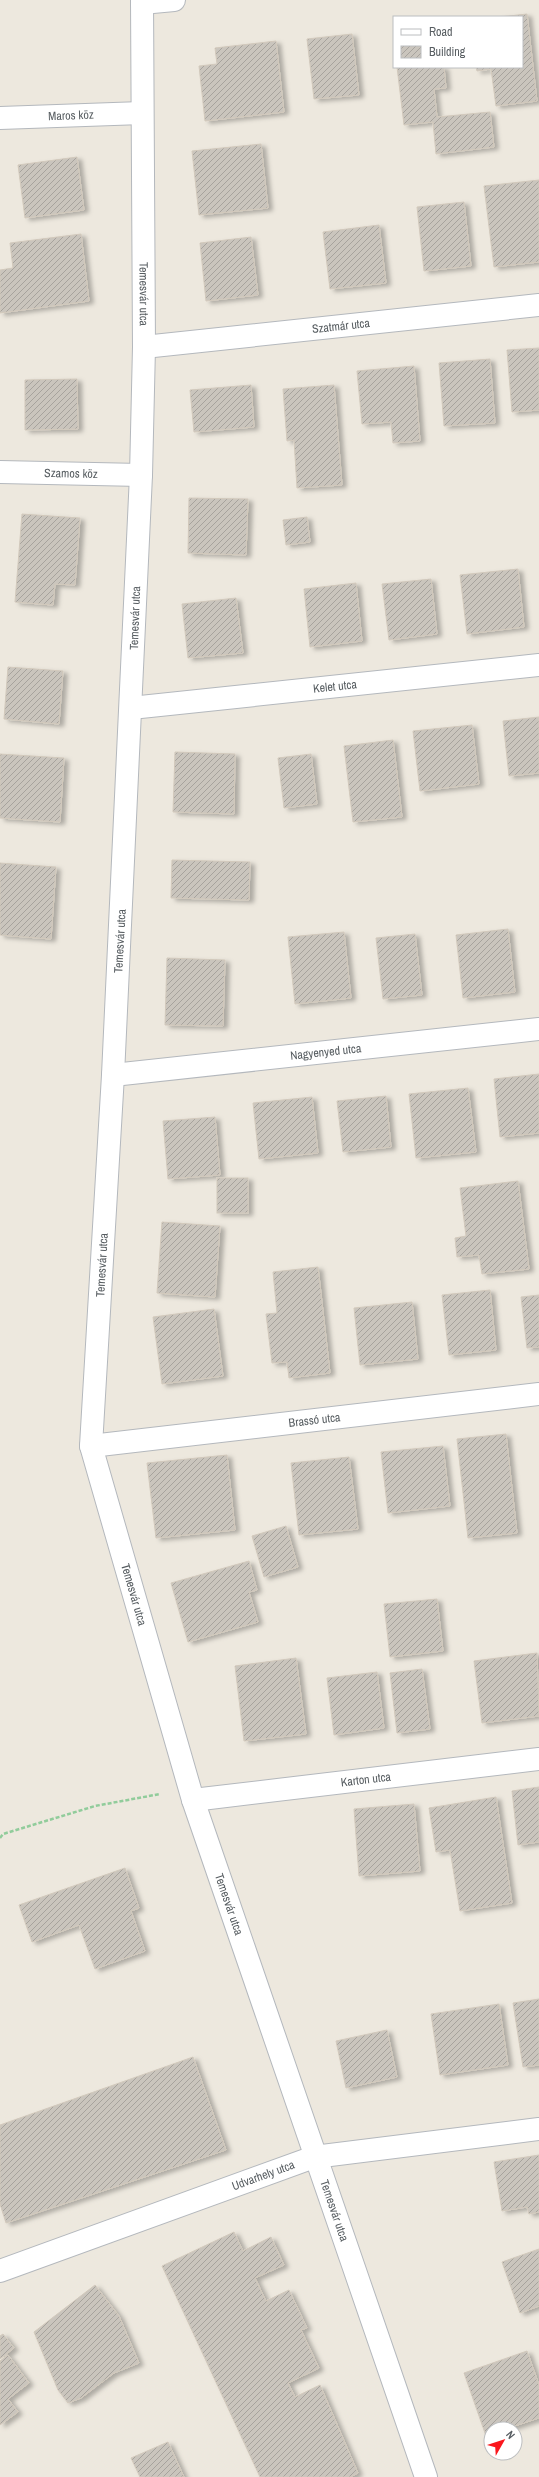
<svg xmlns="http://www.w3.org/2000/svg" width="539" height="2477" font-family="'Archivo Narrow',sans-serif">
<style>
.building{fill:url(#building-hatch);stroke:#d2c9bc;filter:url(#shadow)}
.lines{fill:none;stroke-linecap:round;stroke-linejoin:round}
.minor-casing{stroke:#b4b8bd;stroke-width:24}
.path{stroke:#91cc9b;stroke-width:2.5;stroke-dasharray:4 2;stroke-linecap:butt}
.minor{stroke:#fff;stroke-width:22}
.labels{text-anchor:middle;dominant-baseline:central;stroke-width:3;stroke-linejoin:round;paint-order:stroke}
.street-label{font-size:12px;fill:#575d61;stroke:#fff}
</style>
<defs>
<pattern id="building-hatch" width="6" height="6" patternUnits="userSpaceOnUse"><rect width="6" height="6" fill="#cac5bd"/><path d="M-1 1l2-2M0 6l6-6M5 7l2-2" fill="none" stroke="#a7a39d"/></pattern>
<filter id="shadow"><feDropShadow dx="4.5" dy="2.5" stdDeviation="2" flood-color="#0004"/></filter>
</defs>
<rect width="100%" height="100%" fill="#ede8de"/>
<g class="building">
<path d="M527,14L537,101L496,106L491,69L477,71L476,67H522V17H499Z"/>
<path d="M352,34L359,95L314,99L307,39Z"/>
<path d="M276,41L284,112L205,121L199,66L217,64L215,48Z"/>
<path d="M397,67H444L446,88L434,89L437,117L490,112L494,147L436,154L433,122L404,125Z"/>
<path d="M261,144L268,208L199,215L192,151Z"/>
<path d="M77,157L84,210L25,218L18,165Z"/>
<path d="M539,180V262L494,267L484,186Z"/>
<path d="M464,202L471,266L424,271L417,207Z"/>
<path d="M379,225L386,283L330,289L323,232Z"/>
<path d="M81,234L89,301L0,313V270L13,268L10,243Z"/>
<path d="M251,237L258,295L206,301L200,243Z"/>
<path d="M539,348V410L512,412L507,350Z"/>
<path d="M490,359L495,423L444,426L439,363Z"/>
<path d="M414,366L420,441L393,443L391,422L362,424L357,371Z"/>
<path d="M77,379L78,429L25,430V380Z"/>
<path d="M251,385L254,427L194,432L190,390Z"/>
<path d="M334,385L342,485L297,488L294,440L287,441L283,389Z"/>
<path d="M189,498L248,499L246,555L188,553Z"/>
<path d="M22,514L80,518L75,585L55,584L53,605L15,602Z"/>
<path d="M307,517L310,542L286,545L283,520Z"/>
<path d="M518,569L524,627L467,634L460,575Z"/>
<path d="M431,579L437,634L389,640L382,584Z"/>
<path d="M356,583L362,641L310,647L304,589Z"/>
<path d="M236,598L243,653L188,658L182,604Z"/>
<path d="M8,667L63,671L59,724L4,719Z"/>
<path d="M539,717V773L509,776L503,721Z"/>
<path d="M472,725L479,784L420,791L413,731Z"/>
<path d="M393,740L402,817L353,822L344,746Z"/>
<path d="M175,752L235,754L234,814L173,812Z"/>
<path d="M0,754L64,758L60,822L0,818Z"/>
<path d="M311,754L317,804L284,808L278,758Z"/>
<path d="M172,860L250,862L249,900L171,898Z"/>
<path d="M0,863L56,867L51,939L0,935Z"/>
<path d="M508,929L515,992L463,998L456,935Z"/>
<path d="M344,932L351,998L295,1004L288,937Z"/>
<path d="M415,934L422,995L383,999L376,938Z"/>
<path d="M167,958L225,960L223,1026L165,1025Z"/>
<path d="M539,1074V1133L500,1137L494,1079Z"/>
<path d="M468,1088L476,1152L416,1158L409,1094Z"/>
<path d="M386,1096L391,1147L343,1152L337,1101Z"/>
<path d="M312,1097L318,1153L259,1159L253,1103Z"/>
<path d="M215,1117L220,1175L168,1179L163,1121Z"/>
<rect x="217" y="1178" width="31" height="35"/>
<path d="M518,1181L529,1269L482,1274L479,1255L457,1257L455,1238L466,1236L460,1188Z"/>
<path d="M162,1222L220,1226L215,1297L157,1293Z"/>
<path d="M318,1267L330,1373L289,1378L287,1362L272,1363L266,1314L277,1313L273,1272Z"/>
<path d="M490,1290L496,1350L449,1355L442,1295Z"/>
<path d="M539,1295V1347L527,1348L521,1297Z"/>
<path d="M412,1302L418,1359L360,1365L354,1308Z"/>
<path d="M214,1309L223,1376L162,1384L153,1317Z"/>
<path d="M506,1434L517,1533L468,1538L457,1439Z"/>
<path d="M443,1446L450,1506L388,1513L381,1452Z"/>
<path d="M227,1455L235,1530L156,1538L147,1463Z"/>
<path d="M349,1457L358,1529L299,1535L291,1463Z"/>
<path d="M286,1526L298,1567L264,1577L252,1536Z"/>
<path d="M249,1561L257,1590L249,1592L258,1622L188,1642L171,1583Z"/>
<path d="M437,1599L443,1651L390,1657L384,1604Z"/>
<path d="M537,1653L539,1716L482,1723L474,1661Z"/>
<path d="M296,1658L306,1734L244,1741L235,1666Z"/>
<path d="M422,1669L430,1729L397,1733L390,1673Z"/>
<path d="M377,1672L384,1728L334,1735L327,1678Z"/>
<path d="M539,1787V1842L518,1845L512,1791Z"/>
<path d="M496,1797L512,1903L460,1911L450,1850L436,1852L429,1808Z"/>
<path d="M414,1804L420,1871L359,1876L354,1809Z"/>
<path d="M125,1868L139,1908L131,1911L145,1951L95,1969L79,1925L32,1942L19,1905Z"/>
<path d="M539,1999V2065L523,2067L513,2003Z"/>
<path d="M499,2004L508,2065L440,2075L431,2014Z"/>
<path d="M387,2030L397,2077L346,2088L336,2041Z"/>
<path d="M193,2057L226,2150L6,2223L0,2204V2125Z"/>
<path d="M539,2155V2212L529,2214L527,2207L502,2211L494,2162Z"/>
<path d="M234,2232L243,2251L271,2237L284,2265L255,2278L266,2301L289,2290L307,2328L301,2330L319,2368L288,2383L295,2397L320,2385L358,2473L350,2477H260L162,2266Z"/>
<path d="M539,2249V2306L520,2313L502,2262Z"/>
<path d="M95,2285L119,2316L139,2363L114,2373L81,2398L68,2403L58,2390L34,2332Z"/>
<path d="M3,2334L14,2348L0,2359V2336Z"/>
<path d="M527,2351L539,2385V2418L506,2429H491V2434L486,2436L464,2373Z"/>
<path d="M8,2355L29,2383L8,2399L18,2412L0,2425V2361Z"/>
<path d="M168,2442L184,2477H140L131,2458Z"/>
</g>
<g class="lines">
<defs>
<g id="minor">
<path id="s1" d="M142,0L144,347L141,475L113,1075L91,1446L193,1800L426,2477"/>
<path d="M142,3L174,0"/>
<path id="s2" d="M0,118L142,113"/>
<path id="s3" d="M144,347L539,305"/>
<path id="s4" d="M0,472L141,475"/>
<path id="s5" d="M131,708L539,665"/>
<path id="s6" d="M113,1075L539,1029"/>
<path id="s7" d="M91,1446L539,1394"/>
<path id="s8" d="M193,1800L539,1759"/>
<path id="s9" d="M0,2271L314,2157L539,2129"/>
</g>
</defs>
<use href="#minor" class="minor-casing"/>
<path class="path" d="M0,1838L3,1834L95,1806L160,1794"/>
<use href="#minor" class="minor"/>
</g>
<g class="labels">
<g class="street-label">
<text stroke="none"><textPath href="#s2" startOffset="71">Maros köz</textPath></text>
<text stroke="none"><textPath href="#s1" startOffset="294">Temesvár utca</textPath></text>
<text stroke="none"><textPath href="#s3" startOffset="198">Szatmár utca</textPath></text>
<text stroke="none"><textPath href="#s4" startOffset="71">Szamos köz</textPath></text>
<text transform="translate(135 618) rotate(-88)">Temesvár utca</text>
<text stroke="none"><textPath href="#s5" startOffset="205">Kelet utca</textPath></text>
<text transform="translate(120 941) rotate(-87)">Temesvár utca</text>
<text stroke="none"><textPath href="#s6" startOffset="214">Nagyenyed utca</textPath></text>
<text transform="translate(102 1265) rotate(-87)">Temesvár utca</text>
<text stroke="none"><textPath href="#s7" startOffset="225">Brassó utca</textPath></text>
<text stroke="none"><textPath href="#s1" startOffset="1602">Temesvár utca</textPath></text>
<text stroke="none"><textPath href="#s8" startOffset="174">Karton utca</textPath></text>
<text stroke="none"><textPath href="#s1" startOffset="1926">Temesvár utca</textPath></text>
<text stroke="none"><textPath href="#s9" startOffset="280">Udvarhely utca</textPath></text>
<text stroke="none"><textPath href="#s1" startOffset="2250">Temesvár utca</textPath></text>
</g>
</g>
<rect x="393" y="16" width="130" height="52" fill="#ffffff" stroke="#bcbec0"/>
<rect x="401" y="29" width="20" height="6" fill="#ffffff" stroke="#bcbec0"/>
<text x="429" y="36" font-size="12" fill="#575d61">Road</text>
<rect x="401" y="46" width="20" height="12" fill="url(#building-hatch)" stroke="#bcbec0"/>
<text x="429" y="56" font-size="12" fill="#575d61">Building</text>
<g transform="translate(503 2441) rotate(51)"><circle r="19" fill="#ffffff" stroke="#bcbec0"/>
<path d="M0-3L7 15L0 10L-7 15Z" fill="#fa171d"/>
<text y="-6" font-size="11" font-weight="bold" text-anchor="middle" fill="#575d61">N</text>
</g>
</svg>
